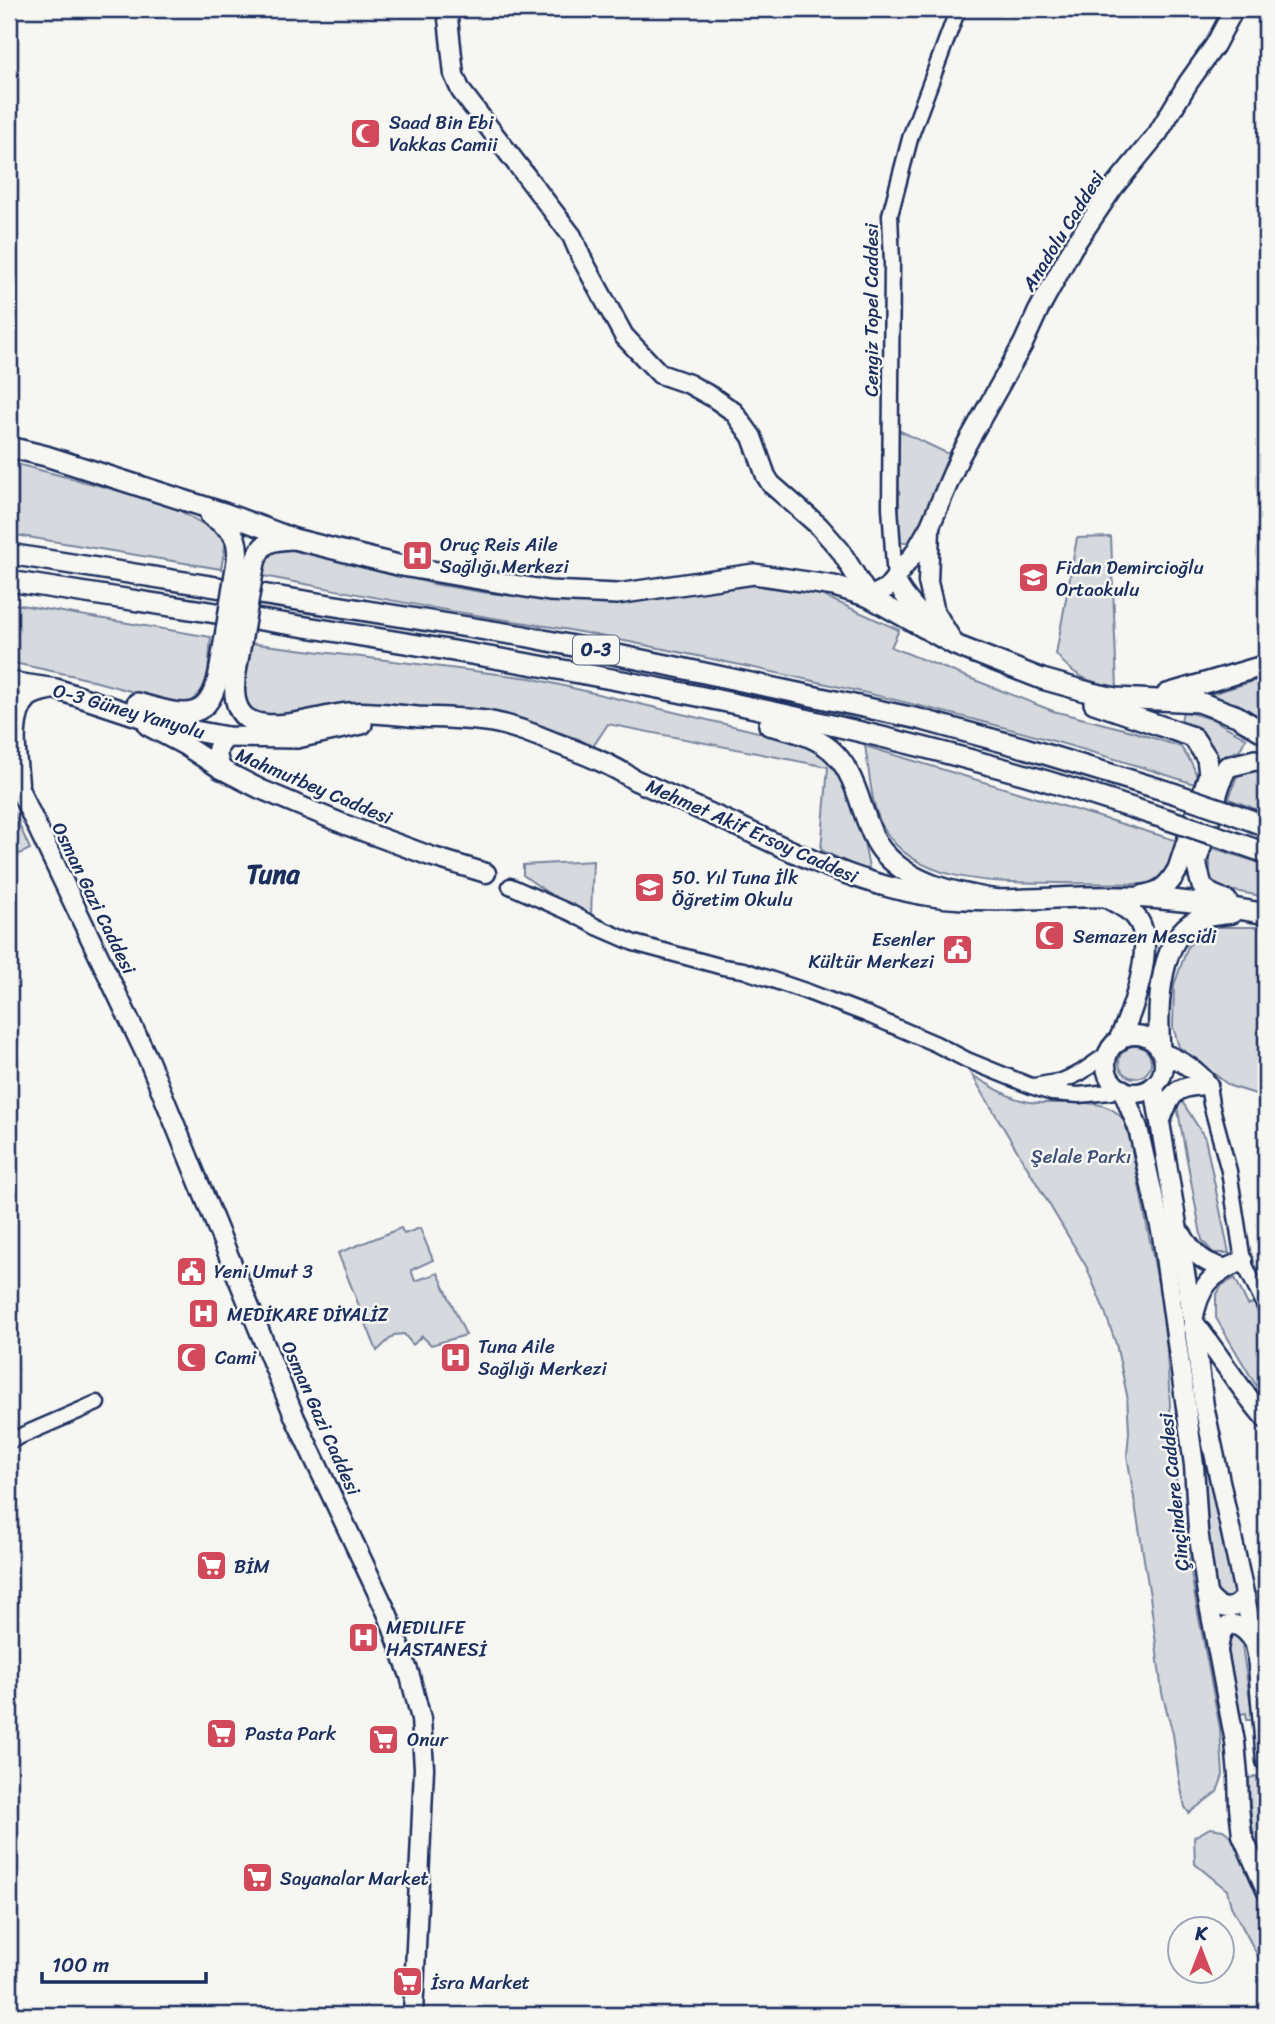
<svg xmlns="http://www.w3.org/2000/svg" width="1275" height="2024" font-family="Sriracha,sans-serif">
<style>
.green{fill:#d6d9dd;stroke:#78849e;stroke-width:2}
.lines{fill:none;stroke-linecap:round;stroke-linejoin:round}
.tertiary-casing{stroke:#1b2f5e;stroke-width:19}
.secondary-casing{stroke:#1b2f5e;stroke-width:23}
.primary-casing{stroke:#1b2f5e;stroke-width:24}
.trunk-casing{stroke:#1b2f5e;stroke-width:24}
.tertiary{stroke:#f6f6f2;stroke-width:14}
.secondary{stroke:#f6f6f2;stroke-width:18}
.primary{stroke:#f6f6f2;stroke-width:19}
.trunk{stroke:#f6f6f2;stroke-width:19}
.primary-bridge-casing{stroke:#1b2f5e;stroke-width:24;stroke-linecap:butt}
.trunk-bridge-casing{stroke:#1b2f5e;stroke-width:24;stroke-linecap:butt}
.primary-bridge{stroke:#f6f6f2;stroke-width:19}
.trunk-bridge{stroke:#f6f6f2;stroke-width:19}
.labels{text-anchor:middle;dominant-baseline:central;stroke-width:5;stroke-linejoin:round;paint-order:stroke}
.shield{fill:#f6f6f2;stroke:#5d6b8a;stroke-width:2}
.shield-label{font-size:18px;font-weight:bold;fill:#1b2f5e}
.poi-label{font-size:19px;fill:#1b2f5e;stroke:#f6f6f2;text-anchor:start}
.street-label{font-size:19px;fill:#1b2f5e;stroke:#f6f6f2}
.park-label{font-size:19px;fill:#405177;stroke:#f6f6f2}
.district-label{font-size:26px;font-weight:bold;fill:#1b2f5e;stroke:#f6f6f2}
</style>
<rect width="100%" height="100%" fill="#f6f6f2"/>
<filter id="ink" filterUnits="userSpaceOnUse"><feTurbulence type="fractalNoise" baseFrequency=".0143" numOctaves="2"/><feDisplacementMap in="SourceGraphic" scale="14" xChannelSelector="R" yChannelSelector="G"/><feConvolveMatrix kernelMatrix="1 2 1 2 8 2 1 2 1" color-interpolation-filters="sRGB"/></filter>
<g filter="url(#ink)">
<g class="green">
<path d="M898,430L953,456L913,542H899Z"/>
<path d="M9,462L166,503L217,532L226,541L221,569L9,534Z"/>
<path d="M1111,537L1117,688C1089,682 1074,677 1056,654L1077,538Z"/>
<path d="M287,543L433,584L488,593L602,604L728,586L774,585L815,592L899,630L891,647L1053,711L1132,731L1181,747L1192,764L1198,779L1194,784C996,718 790,674 585,633C547,625 508,621 470,614C401,603 332,589 263,576L265,557L271,548Z"/>
<path d="M9,603L211,637C208,664 212,686 189,704L174,703L75,676L9,662Z"/>
<path d="M249,643L530,678L792,740L823,756L836,766L862,832L870,873L821,850L828,767L608,724L592,748L579,739L497,715L371,705L267,716L252,713C238,690 246,667 249,643Z"/>
<path d="M1264,678L1260,697L1262,719L1238,704L1201,697Z"/>
<path d="M1183,711L1212,719L1246,738L1240,750L1224,756L1217,763L1206,738L1181,722Z"/>
<path d="M865,746L1185,843L1160,884C1126,884 1093,883 1059,883C1001,882 918,886 884,829C870,805 870,773 865,746Z"/>
<path d="M1242,769H1266V813L1229,799L1236,778Z"/>
<path d="M9,802L30,849L9,859Z"/>
<path d="M1210,847L1266,865V897L1213,887L1210,877Z"/>
<path d="M593,861L591,916L559,901L523,875V865Z"/>
<path d="M1211,927H1266V1095H1259L1230,1086L1179,1047L1173,1027L1174,985L1188,946Z"/>
<circle cx="1135" cy="1062" r="16"/>
<path d="M972,1075C990,1085 1009,1099 1030,1102C1058,1107 1104,1093 1123,1119C1127,1124 1128,1133 1130,1139L1165,1318L1173,1458L1195,1597L1220,1728L1223,1775L1217,1792L1189,1813L1185,1807L1179,1779L1173,1734L1162,1693L1150,1596L1127,1455L1129,1432L1127,1395L1116,1344L1105,1312L1086,1266Z"/>
<path d="M1180,1098L1205,1138L1229,1253H1213L1202,1240L1177,1106Z"/>
<path d="M401,1228L404,1234L420,1228L433,1260L411,1270L415,1281L438,1273L466,1335L431,1345L422,1336L413,1345L404,1334L394,1335L377,1351L338,1253Z"/>
<path d="M1235,1278L1248,1305L1263,1300L1266,1306V1398L1254,1382L1216,1318V1296L1222,1285Z"/>
<path d="M1201,1446L1236,1587L1235,1595L1229,1599L1216,1594L1213,1585Z"/>
<path d="M1233,1635H1236L1241,1638L1253,1720H1247L1246,1713L1240,1714L1227,1644L1230,1636Z"/>
<path d="M1257,1776L1259,1798L1266,1830V1868C1250,1837 1250,1812 1249,1778Z"/>
<path d="M1210,1828L1223,1830L1231,1836L1266,1910V1971L1231,1906L1227,1890L1195,1864L1194,1837Z"/>
</g>
<g class="lines">
<defs>
<g id="tertiary">
<path d="M895,580L890,507L892,262L890,215L911,135L958,9"/>
<path d="M510,886L571,913L597,927L634,943L723,967L743,970L805,991L866,1014L936,1044L967,1060L1031,1086L1052,1093L1079,1095L1110,1092L1118,1087"/>
<path d="M1208,1085L1211,1104L1229,1171L1243,1261L1266,1309"/>
<path d="M1034,1086L1062,1081L1080,1073L1109,1053"/>
<path d="M9,1441L97,1403"/>
</g>
<g id="secondary">
<path d="M447,9L454,75L461,91L572,236L581,257L624,336L660,374L689,384L714,398L734,412L752,437L766,476L771,484L819,526L840,550L869,597L887,588L914,554L930,526L960,456L1023,344L1038,311L1073,247L1113,188L1158,133L1188,83L1215,45L1234,9"/>
<path d="M930,529L928,582L935,612L955,645"/>
<path d="M895,580C906,601 920,614 938,630"/>
<path d="M148,726L184,745L221,769L260,789L346,825L430,856L486,873"/>
<path d="M9,768L149,1061L295,1418L388,1615L410,1676L421,1719L424,1768L413,2015"/>
<path d="M19,783C17,759 9,717 28,698C35,692 46,691 54,689"/>
<circle cx="1135" cy="1064" r="29"/>
<path d="M1162,1053C1180,1060 1197,1069 1208,1085"/>
<path d="M1154,1086L1193,1321L1204,1406L1257,1654L1266,1761"/>
<path d="M1122,1089L1138,1128L1162,1235L1194,1465L1198,1530L1207,1594L1235,1742L1238,1775L1239,1807L1242,1835L1266,1890"/>
<path d="M1161,1120C1171,1091 1177,1086 1208,1085"/>
<path d="M1182,1235C1193,1253 1203,1263 1224,1268"/>
<path d="M1243,1261C1211,1273 1199,1286 1193,1321C1218,1353 1239,1388 1266,1419"/>
<path d="M1207,1594C1218,1610 1232,1614 1245,1596"/>
<path d="M1218,1649C1219,1644 1220,1637 1222,1632C1232,1615 1248,1632 1254,1642"/>
</g>
<g id="primary">
<path d="M9,447L46,456L224,513L294,539L402,566L549,591L617,594L754,574L834,586L869,597L955,645L1042,679L1092,693L1116,698L1199,702L1237,716L1266,734"/>
<path d="M210,515C231,529 240,535 237,561"/>
<path d="M254,567C259,542 270,540 293,539"/>
<path d="M236,672C233,690 233,715 254,722C279,731 321,716 348,713C372,711 394,715 418,717C442,718 468,718 492,722C513,726 534,734 553,742C582,753 609,763 635,780C671,796 707,812 742,828C803,857 864,886 932,896C996,905 1060,895 1124,897C1172,898 1219,905 1266,914"/>
<path d="M9,682L56,689L168,726L227,737L297,738L362,724"/>
<path d="M1167,694L1266,665"/>
<path d="M137,703C184,716 210,726 220,668"/>
<path d="M1094,703L1193,737L1207,758L1209,774L1178,869C1169,885 1162,892 1144,895"/>
<path d="M221,769C215,755 215,747 227,737"/>
<path d="M1108,898C1116,903 1128,908 1135,916C1159,942 1131,1015 1118,1042"/>
<path d="M1227,901L1211,894L1202,886L1196,863L1222,778L1227,767L1255,760L1266,761"/>
<path d="M1160,1049C1157,1013 1158,947 1190,924C1202,915 1218,915 1232,913"/>
</g>
<g id="trunk">
<path d="M9,554L524,636L667,665L919,719L1025,748L1173,793"/>
<path d="M9,581C341,633 677,678 1001,768C1057,783 1111,801 1166,819"/>
<path d="M769,725C827,738 844,750 862,807C868,823 873,841 885,854C914,886 957,893 997,900"/>
<path d="M1226,811L1266,826"/>
<path d="M1217,836L1266,853"/>
</g>
</defs>
<use href="#tertiary" class="tertiary-casing"/>
<use href="#secondary" class="secondary-casing"/>
<use href="#primary" class="primary-casing"/>
<use href="#trunk" class="trunk-casing"/>
<use href="#tertiary" class="tertiary"/>
<use href="#secondary" class="secondary"/>
<use href="#primary" class="primary"/>
<use href="#trunk" class="trunk"/>
<defs>
<g id="primary-bridge">
<path d="M220,668L237,561"/>
<path d="M236,672L254,567"/>
</g>
<g id="trunk-bridge">
<path d="M1173,793L1226,811"/>
<path d="M1166,819L1217,836"/>
</g>
</defs>
<use href="#primary-bridge" class="primary-bridge-casing"/>
<use href="#trunk-bridge" class="trunk-bridge-casing"/>
<use href="#primary-bridge" class="primary-bridge"/>
<use href="#trunk-bridge" class="trunk-bridge"/>
</g>
</g>
<defs>
<symbol id="mosque-square" viewBox="-11 -11 22 22"><rect x="-9" y="-9" width="18" height="18" rx="4" fill="#d1495b" stroke="#f6f6f2"/><path d="M3.5-4.9A6 6 0 1 0 3.5 4.9A5 5 0 1 1 3.5-4.9Z" fill="#fff"/></symbol>
<symbol id="hospital-square" viewBox="-11 -11 22 22"><rect x="-9" y="-9" width="18" height="18" rx="4" fill="#d1495b" stroke="#f6f6f2"/><path d="M-5-5h3v3.5h4V-5h3V5h-3V1.5h-4V5h-3Z" fill="#fff"/></symbol>
<symbol id="school-square" viewBox="-11 -11 22 22"><rect x="-9" y="-9" width="18" height="18" rx="4" fill="#d1495b" stroke="#f6f6f2"/><path d="M0-5L7-2L0 1L-7-2ZM-4 1L0 2.5L4 1V4Q0 6-4 4Z" fill="#fff"/></symbol>
<symbol id="civic-square" viewBox="-11 -11 22 22"><rect x="-9" y="-9" width="18" height="18" rx="4" fill="#d1495b" stroke="#f6f6f2"/><path d="M-.6-6.5H3V-4.5H.6V-3L4-1V1h2V6H-6V1h2V-1L-.6-3ZM-1.2 2.5V6h2.4V2.5Z" fill="#fff"/></symbol>
<symbol id="supermarket-square" viewBox="-11 -11 22 22"><rect x="-9" y="-9" width="18" height="18" rx="4" fill="#d1495b" stroke="#f6f6f2"/><path d="M-6-5.5h2.5l.6 2H6L4.5 2H-2.5L-4.4-4H-6ZM-1.5 3.2a1.3 1.3 0 1 0 .1 0ZM3 3.2a1.3 1.3 0 1 0 .1 0Z" fill="#fff"/></symbol>
</defs>
<g fill-rule="evenodd">
<use href="#mosque-square" x="348" y="116" width="35" height="35"/>
<use href="#hospital-square" x="400" y="538" width="35" height="35"/>
<use href="#school-square" x="1016" y="560" width="35" height="35"/>
<use href="#school-square" x="632" y="870" width="35" height="35"/>
<use href="#mosque-square" x="1032" y="918" width="35" height="35"/>
<use href="#civic-square" x="940" y="932" width="35" height="35"/>
<use href="#civic-square" x="174" y="1254" width="35" height="35"/>
<use href="#hospital-square" x="186" y="1296" width="35" height="35"/>
<use href="#mosque-square" x="174" y="1340" width="35" height="35"/>
<use href="#hospital-square" x="438" y="1340" width="35" height="35"/>
<use href="#supermarket-square" x="194" y="1548" width="35" height="35"/>
<use href="#hospital-square" x="346" y="1620" width="35" height="35"/>
<use href="#supermarket-square" x="204" y="1716" width="35" height="35"/>
<use href="#supermarket-square" x="366" y="1722" width="35" height="35"/>
<use href="#supermarket-square" x="240" y="1860" width="35" height="35"/>
<use href="#supermarket-square" x="390" y="1964" width="35" height="35"/>
</g>
<g class="labels">
<rect class="shield" x="573" y="635.5" width="46" height="29" rx="5"/>
<g class="shield-label">
<text x="596" y="650">O-3</text>
</g>
<g class="poi-label">
<text x="389" y="122">Saad Bin Ebi<tspan x="389" dy="22">Vakkas Camii</tspan></text>
<text x="440" y="544">Oruç Reis Aile<tspan x="440" dy="22">Sağlığı Merkezi</tspan></text>
<text x="1056" y="567">Fidan Demircioğlu<tspan x="1056" dy="22">Ortaokulu</tspan></text>
<text x="672" y="877">50. Yıl Tuna İlk<tspan x="672" dy="22">Öğretim Okulu</tspan></text>
<text x="1073" y="936">Semazen Mescidi</text>
<text x="934" y="939" text-anchor="end">Esenler<tspan x="934" dy="22">Kültür Merkezi</tspan></text>
<text x="214" y="1271">Yeni Umut 3</text>
<text x="227" y="1314">MEDİKARE DİYALİZ</text>
<text x="478" y="1346">Tuna Aile<tspan x="478" dy="22">Sağlığı Merkezi</tspan></text>
<text x="215" y="1357">Cami</text>
<text x="234" y="1566">BİM</text>
<text x="386" y="1627">MEDILIFE<tspan x="386" dy="22">HASTANESİ</tspan></text>
<text x="245" y="1733">Pasta Park</text>
<text x="407" y="1739">Onur</text>
<text x="280" y="1878">Sayanalar Market</text>
<text x="431" y="1982">İsra Market</text>
</g>
<g class="street-label">
<text transform="translate(1063 231) rotate(-58)">Anadolu Caddesi</text>
<text transform="translate(871 310) rotate(-90)">Cengiz Topel Caddesi</text>
<text transform="translate(129 711) rotate(16)">O-3 Güney Yanyolu</text>
<text transform="translate(314 786) rotate(23)">Mahmutbey Caddesi</text>
<text transform="translate(752 831) rotate(24)">Mehmet Akif Ersoy Caddesi</text>
<text transform="translate(94 898) rotate(64)">Osman Gazi Caddesi</text>
<text transform="translate(321 1418) rotate(66)">Osman Gazi Caddesi</text>
<text transform="translate(1174 1492) rotate(-96)">Çinçindere Caddesi</text>
</g>
<g class="park-label">
<text x="1081" y="1156">Şelale Parkı</text>
</g>
<g class="district-label">
<text x="273" y="874">Tuna</text>
</g>
</g>
<rect width="1275" height="2024" fill="none" stroke="#f6f6f2" stroke-width="35"/>
<rect x="18" y="18" width="1240" height="1989" fill="none" stroke="#1b2f5e" stroke-width="2.5" filter="url(#ink)"/>
<g transform="translate(1201 1950)"><circle r="33" fill="#f6f6f2" stroke="#9ea6b7" stroke-width="2"/>
<path d="M0-5L12 26L0 18L-12 26Z" fill="#d1495b"/>
<text y="-10" font-size="19" font-weight="bold" text-anchor="middle" fill="#1b2f5e">K</text>
</g>
<path d="M42 1972v10h164v-10" fill="none" stroke="#1b2f5e" stroke-width="3.5"/>
<text x="52" y="1972" font-size="21" fill="#1b2f5e" stroke="#f6f6f2" stroke-width="5" paint-order="stroke">100 m</text>
</svg>
